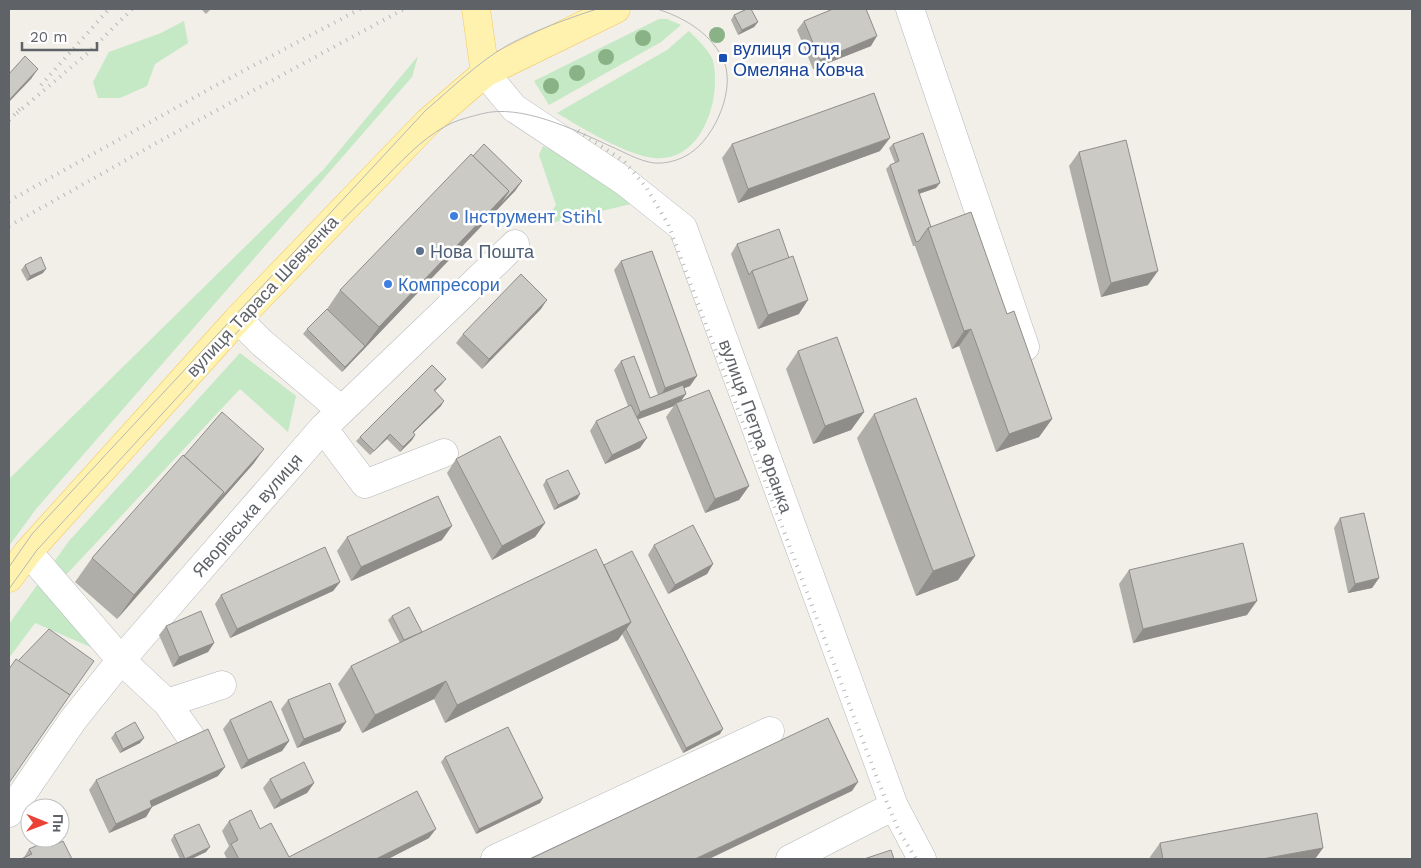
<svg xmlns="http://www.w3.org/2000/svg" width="1421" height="868" font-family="'Work Sans',sans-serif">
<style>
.green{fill:#c5e8c5}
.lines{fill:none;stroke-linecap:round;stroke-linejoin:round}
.minor-casing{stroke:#b5b8bc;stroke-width:29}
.major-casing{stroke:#f2c960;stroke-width:29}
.minor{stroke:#fff;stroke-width:28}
.major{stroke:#fff2af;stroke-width:28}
.tram{stroke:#b6b7b8;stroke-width:1}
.rail{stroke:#b6b7b8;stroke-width:4;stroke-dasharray:1 6;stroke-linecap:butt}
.tree{fill:#89b387}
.wall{fill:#afaea9}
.shaded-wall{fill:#8f8d8a}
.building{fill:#cccac5;stroke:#8f8d8a}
.transit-dot{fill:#1a4fb4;stroke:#fff;stroke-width:2}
.shop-dot{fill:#3f7fe0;stroke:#fff;stroke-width:2}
.service-dot{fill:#5c6f8a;stroke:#fff;stroke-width:2}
.labels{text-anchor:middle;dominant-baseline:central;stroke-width:5;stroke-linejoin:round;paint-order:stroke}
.transit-label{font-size:18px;fill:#164399;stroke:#fff;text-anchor:start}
.shop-label{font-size:18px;fill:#366cbe;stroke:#fff;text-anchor:start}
.service-label{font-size:18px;fill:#4e5e75;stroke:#fff;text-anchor:start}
.street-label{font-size:18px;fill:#5f6368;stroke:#fff}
</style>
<rect width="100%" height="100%" fill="#f1efe8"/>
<g class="green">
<path d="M659,19H667L681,25L661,42L549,105L534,81Z"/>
<path d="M184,21L188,43L155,64L147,86L120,98H98L93,82L109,52L161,33Z"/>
<path d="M689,31C696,38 710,51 713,61C722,99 702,163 654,158C628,156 580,127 557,113L667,50Z"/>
<path d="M418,56L412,77L36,509L9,546V479L324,169Z"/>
<path d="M543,146L597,171L631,204L543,225L556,205L539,155Z"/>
<path d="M240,353L296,396L288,432L240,389L66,575L94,638L95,649L35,623L9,658V624L69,541Z"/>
</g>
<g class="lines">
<defs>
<g id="minor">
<path d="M910,9L1025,347"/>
<path d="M485,73L514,108L624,181L683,228L894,806L922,859"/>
<path d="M238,319L262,343L341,410"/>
<path d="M323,428L365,484L444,453"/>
<path d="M28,552L121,660L167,703L191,737"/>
<path d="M167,703L222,685"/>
<path d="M9,813L73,720L121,660L323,428L515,244"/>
<path d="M495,859L770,731"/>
<path d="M790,859L894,806"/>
</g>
<g id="major">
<path d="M476,9L485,73"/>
<path d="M9,578L28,552L238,319L428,122L485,73L616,9"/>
</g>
</defs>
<use href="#minor" class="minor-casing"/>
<use href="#major" class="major-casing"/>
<use href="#minor" class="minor"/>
<use href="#major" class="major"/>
<g class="tram">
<path d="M9,567L32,534L426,110C452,88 478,62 508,45C536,30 566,19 597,9"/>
<path d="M9,589L37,550C105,476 173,402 242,327C287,278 331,230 379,184C399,164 421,139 446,126C456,120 470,117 481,114C520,103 575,130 610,146C624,152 639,161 654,163C666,164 680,160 689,154C715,138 738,86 722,57C709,32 683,17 657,9"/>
</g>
<g class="rail">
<path d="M41,85L109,9"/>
<path d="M17,113L88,53L132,9"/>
<path d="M9,120L21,108"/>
<path d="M578,131L624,161L646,187L668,224L880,786L899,831L916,859"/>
<path d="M9,201L213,87L360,9"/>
<path d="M9,226L160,141L404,9"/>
</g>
</g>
<g class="tree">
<circle cx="717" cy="35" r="8"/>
<circle cx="643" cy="38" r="8"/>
<circle cx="606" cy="57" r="8"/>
<circle cx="577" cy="73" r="8"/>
<circle cx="551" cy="86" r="8"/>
</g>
<g class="wall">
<path d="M201,9H211L206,14Z"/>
<path d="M734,15L758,22L754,27L738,35L731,20Z"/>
<path d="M804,21L871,46L813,69L797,30Z"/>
<path d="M732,144L880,151L738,203L722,158Z"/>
<path d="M893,144L936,188L919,194L931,227L1007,314L1052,419L1039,437L996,452L959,346L952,349L915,246H913L886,169L890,165L895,163L889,148Z"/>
<path d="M1079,152L1148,285L1101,297L1069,166Z"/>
<path d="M473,156L522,181L515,191L342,372L303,334L307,329L327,309L340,290Z"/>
<path d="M737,244L799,314L758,329L731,254Z"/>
<path d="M621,261L690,386L684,388L681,401L749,486L739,500L705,513L666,417L674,406L638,419L640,448L605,464L590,431L596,421L628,406L614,370L621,361L650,398L658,395L614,270Z"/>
<path d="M25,265L43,273L27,281L21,270Z"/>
<path d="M541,309L482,369L456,343L463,334Z"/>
<path d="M798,351L864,412L851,430L813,444L786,369Z"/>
<path d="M442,384L435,391L441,406L413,433L415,435L412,440L400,452L387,439L370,455L356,441L360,437Z"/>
<path d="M874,414L975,556L958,580L916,596L857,438Z"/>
<path d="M184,456L254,463L117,619L75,582L92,558Z"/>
<path d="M456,459L545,523L535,537L492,560L447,473Z"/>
<path d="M546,480L580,494L577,499L554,510L543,485Z"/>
<path d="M1340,518L1379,578L1372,588L1348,593L1334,528Z"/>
<path d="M347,537L442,540L351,581L337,551Z"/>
<path d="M654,545L713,564L707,574L668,594L648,555Z"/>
<path d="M604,565L720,734L683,753L622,634L618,640L445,723L434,699L362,733L338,684L351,666L400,643L388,620L392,616L422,632Z"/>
<path d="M1129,570L1247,615L1133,643L1119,584Z"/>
<path d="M340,582L333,591L230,638L215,604L221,595Z"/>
<path d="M166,626L214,643L208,652L173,667L159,635Z"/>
<path d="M288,700L346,722L340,731L297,748L281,709Z"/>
<path d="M230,720L289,741L282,751L241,769L223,729Z"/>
<path d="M115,733L140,743L120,753L111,738Z"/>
<path d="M445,757L543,798L540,803L476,834L441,762Z"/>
<path d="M218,776L152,807L146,817L109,833L89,790L96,780Z"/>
<path d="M270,779L314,783L307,793L274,809L263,788Z"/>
<path d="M229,821L260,829L289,857L429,838L388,859H227L224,853L229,846L222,831Z"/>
<path d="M174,835L206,852L191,859H180L171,840Z"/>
<path d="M1160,843L1323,848L1315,859H1150V857Z"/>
<path d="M52,846L23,859L29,849Z"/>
</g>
<g class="shaded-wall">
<path d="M758,22L754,27L738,35L742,30Z"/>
<path d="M877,36L871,46L813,69L820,60Z"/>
<path d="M38,69L31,79L9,102V100Z"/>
<path d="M890,138L880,151L738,203L748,189Z"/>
<path d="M522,181L515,191L342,372L345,367L365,346L379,327L509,191Z"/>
<path d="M940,183L936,188L915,195L918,190Z"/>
<path d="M46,269L43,273L27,281L30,276Z"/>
<path d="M1158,271L1148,285L1101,297L1111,283Z"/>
<path d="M547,300L541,309L482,369L489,359Z"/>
<path d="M808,300L799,314L758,329L768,315Z"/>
<path d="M971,329L959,346L952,349L964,331Z"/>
<path d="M697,376L690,386L659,398L665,388Z"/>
<path d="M446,379L442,384L430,395L434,390Z"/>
<path d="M686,394L679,404L676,403L674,406L634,421L640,412Z"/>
<path d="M444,401L441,406L409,437L413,432Z"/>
<path d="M864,412L851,430L813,444L825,426Z"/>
<path d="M1052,419L1039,437L996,452L1009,434Z"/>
<path d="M390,434L387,439L370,455L374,451Z"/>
<path d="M415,435L412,440L400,452L403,447Z"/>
<path d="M647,438L640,448L605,464L612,455Z"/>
<path d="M264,449L254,463L117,619L134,595L224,492Z"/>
<path d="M749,486L739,500L705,513L715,499Z"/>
<path d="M580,494L577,499L554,510L558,505Z"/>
<path d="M545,523L535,537L492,560L502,546Z"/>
<path d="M452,526L442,540L351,581L361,567Z"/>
<path d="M975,556L958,580L916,596L933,571Z"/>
<path d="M713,564L707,574L668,594L675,585Z"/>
<path d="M1379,578L1372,588L1348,593L1355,584Z"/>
<path d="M340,582L333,591L230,638L237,629Z"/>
<path d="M1257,601L1247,615L1133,643L1143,629Z"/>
<path d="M631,622L618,640L445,723L457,705Z"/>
<path d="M214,643L208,652L173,667L179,657Z"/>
<path d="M446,681L434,699L362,733L375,715Z"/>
<path d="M346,722L340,731L297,748L304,739Z"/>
<path d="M723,729L720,734L683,753L686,748Z"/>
<path d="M144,738L140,743L120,753L123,749Z"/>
<path d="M289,741L282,751L241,769L248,760Z"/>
<path d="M225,767L218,776L143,811L150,801Z"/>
<path d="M858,782L852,791L709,859H695Z"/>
<path d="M314,783L307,793L274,809L281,800Z"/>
<path d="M543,798L540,803L476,834L479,829Z"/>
<path d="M152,807L146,817L109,833L116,824Z"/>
<path d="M436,829L429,838L388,859H376Z"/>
<path d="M210,847L206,852L191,859H185Z"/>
<path d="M1323,848L1315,859H1262Z"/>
</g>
<g class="building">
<path d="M747,9H751L758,22L742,30L734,15Z"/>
<path d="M833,9H866L877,36L820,60L804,21Z"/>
<path d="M25,56L38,69L9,100V74Z"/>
<path d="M874,93L890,138L748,189L732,144Z"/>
<path d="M923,133L940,183L918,190L931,227L928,228L919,241L916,242L890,165L899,161L893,144Z"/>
<path d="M1126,140L1158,271L1111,283L1079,152Z"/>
<path d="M484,144L522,181L499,206L509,191L473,156Z"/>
<path d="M471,154L509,191L379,327L340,290Z"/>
<path d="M971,212L1007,314L1014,311L1052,419L1009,434L971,329L964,331L928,228Z"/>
<path d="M779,229L789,258L752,271L749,275L737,244Z"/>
<path d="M652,251L697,376L665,388L621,261Z"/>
<path d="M793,256L808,300L768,315L752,271Z"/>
<path d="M41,257L46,269L30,276L25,265Z"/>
<path d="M521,274L547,300L489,359L463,334Z"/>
<path d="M327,309L365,346L345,367L307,329Z"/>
<path d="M837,337L864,412L825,426L798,351Z"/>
<path d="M634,356L650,398L683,385L686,394L640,412L621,361Z"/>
<path d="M432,365L446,379L434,390L444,401L413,432L415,435L403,447L390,434L374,451L360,437Z"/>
<path d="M709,390L749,486L715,499L676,403Z"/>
<path d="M916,398L975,556L933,571L874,414Z"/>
<path d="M631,405L647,438L612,455L596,421Z"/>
<path d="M222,412L264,449L217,502L224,492L184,456Z"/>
<path d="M500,436L545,523L502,546L456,459Z"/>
<path d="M183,455L224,492L134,595L92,558Z"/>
<path d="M568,470L580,494L558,505L546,480Z"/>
<path d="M438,496L452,526L361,567L347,537Z"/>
<path d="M1364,513L1379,578L1355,584L1340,518Z"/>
<path d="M693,525L713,564L675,585L654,545Z"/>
<path d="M1243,543L1257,601L1143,629L1129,570Z"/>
<path d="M325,547L340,582L237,629L221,595Z"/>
<path d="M596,549L631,622L457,705L446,681L375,715L351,666Z"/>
<path d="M632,551L723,729L686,748L626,629L631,622L604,565Z"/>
<path d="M409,607L422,632L404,640L392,616Z"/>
<path d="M201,611L214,643L179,657L166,626Z"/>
<path d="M49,629L94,661L70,695L18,661Z"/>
<path d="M16,659L70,695L9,783V669Z"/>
<path d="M330,683L346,722L304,739L288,700Z"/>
<path d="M271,701L289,741L248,760L230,720Z"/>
<path d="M828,718L858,782L695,859H530Z"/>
<path d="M135,722L144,738L123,749L115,733Z"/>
<path d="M508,727L543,798L479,829L445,757Z"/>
<path d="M208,729L225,767L150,801L152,807L116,824L96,780Z"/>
<path d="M304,762L314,783L281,800L270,779Z"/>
<path d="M417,791L436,829L376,859H239L231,844L238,840L229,821L251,810L260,829L271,823L289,857Z"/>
<path d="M1317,813L1323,848L1262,859H1163L1160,843Z"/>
<path d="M199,824L210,847L185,859L174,835Z"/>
<path d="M49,840L52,846L63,841L72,859H21L32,854L29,849Z"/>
<path d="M891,850L894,859H864Z"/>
</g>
<rect class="transit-dot" x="718" y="53" width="10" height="10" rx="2.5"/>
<g class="shop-dot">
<circle cx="454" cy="216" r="5"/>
<circle cx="388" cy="284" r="5"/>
</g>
<circle class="service-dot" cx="420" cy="251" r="5"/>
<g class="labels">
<g class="transit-label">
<text x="733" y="48">вулиця Отця<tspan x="733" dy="21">Омеляна Ковча</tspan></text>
</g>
<g class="shop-label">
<text x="464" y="216">Інструмент Stihl</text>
<text x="398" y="284">Компресори</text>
</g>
<g class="service-label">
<text x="430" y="251">Нова Пошта</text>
</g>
<g class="street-label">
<text transform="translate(262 296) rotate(-47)">вулиця Тараса Шевченка</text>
<text transform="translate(756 426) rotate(70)">вулиця Петра Франка</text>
<text transform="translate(247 515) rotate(-49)">Яворівська вулиця</text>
</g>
</g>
<rect width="1421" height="868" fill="none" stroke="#5f6368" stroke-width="20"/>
<g transform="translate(45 823) rotate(91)"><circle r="24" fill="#ffffff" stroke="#bfc1c3"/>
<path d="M0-4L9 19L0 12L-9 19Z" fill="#ea4335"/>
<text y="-8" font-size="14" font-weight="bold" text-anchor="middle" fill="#5f6368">Пн</text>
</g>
<path d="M22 42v8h75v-8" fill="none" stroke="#5f6368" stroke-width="2.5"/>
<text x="30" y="42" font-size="15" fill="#5f6368" stroke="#ffffff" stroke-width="4" paint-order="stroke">20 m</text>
</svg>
